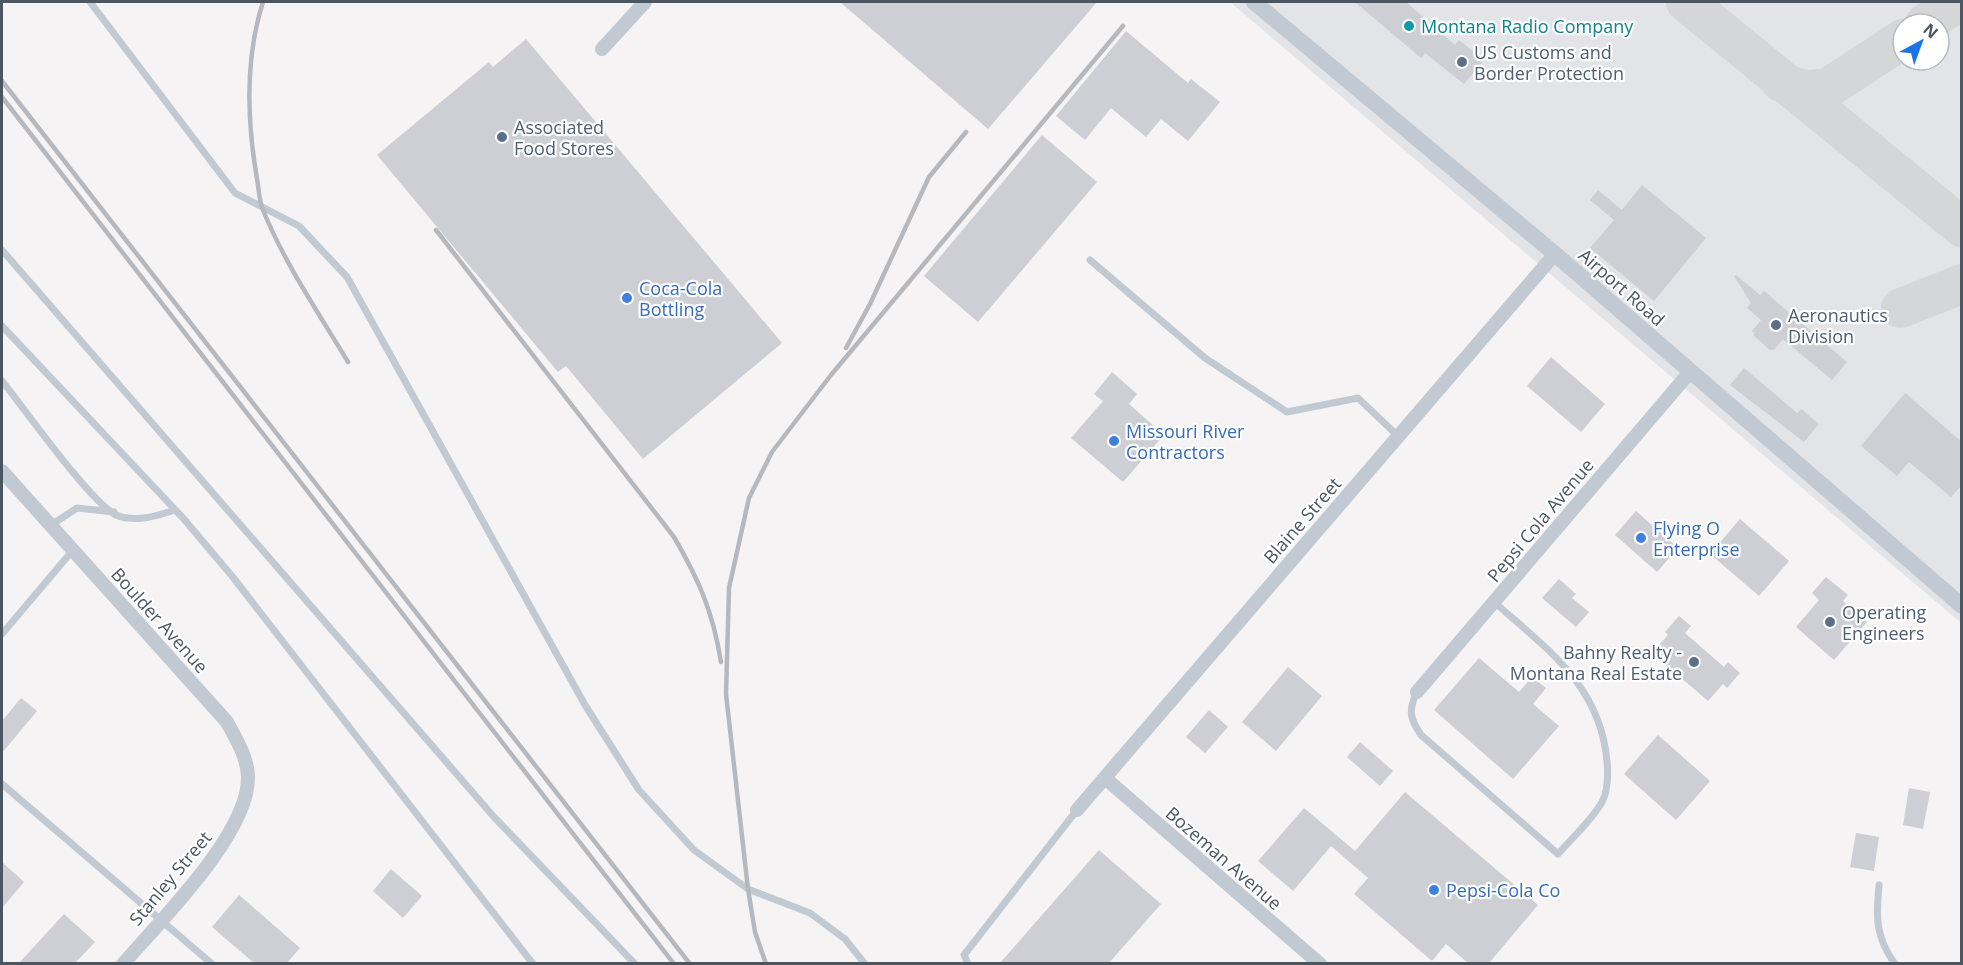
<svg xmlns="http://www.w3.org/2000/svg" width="1963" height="965" font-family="'Open Sans',sans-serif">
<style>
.airport{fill:#e2e4e7;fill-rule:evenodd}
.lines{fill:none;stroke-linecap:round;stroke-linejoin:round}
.taxiway{stroke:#d5d6d8;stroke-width:40}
.building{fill:#cdcfd5}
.service{stroke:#c1cad2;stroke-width:7}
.minor{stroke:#c1cad2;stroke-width:14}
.tertiary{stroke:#c1cad2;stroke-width:16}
.rail{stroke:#b5b8bd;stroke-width:4.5}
.culture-dot{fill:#0f9aa8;stroke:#fff;stroke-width:2}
.service-dot{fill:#5c6f8a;stroke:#fff;stroke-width:2}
.shop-dot{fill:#3f7fe0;stroke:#fff;stroke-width:2}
.labels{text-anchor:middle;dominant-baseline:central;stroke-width:4.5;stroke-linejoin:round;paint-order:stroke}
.culture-label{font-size:18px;fill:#0d838f;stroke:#fff;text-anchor:start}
.service-label{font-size:18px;fill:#4e5e75;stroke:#fff;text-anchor:start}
.street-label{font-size:18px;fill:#4a5661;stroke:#fff}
.shop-label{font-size:18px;fill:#366cbe;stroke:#fff;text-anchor:start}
</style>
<rect width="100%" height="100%" fill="#f5f3f3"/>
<path class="airport" d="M1230,2H1961V623ZM1903,24H1939V60H1903Z"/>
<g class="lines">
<g class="taxiway">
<path d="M1686,2L1962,227"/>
<path d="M1925,24L1958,2"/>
<path d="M1781,82C1799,90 1812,93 1831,86L1903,39"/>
<path d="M1901,308L1962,284"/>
</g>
</g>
<g class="building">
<path d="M840,2H1097L988,129Z"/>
<path d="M1355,2H1406L1455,45L1459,40L1484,60L1464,84L1425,53L1421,58Z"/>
<path d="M1126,31L1188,83L1191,79L1220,102L1188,141L1161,119L1146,137L1111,108L1085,140L1056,116Z"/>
<path d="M526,39L782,343L643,459L566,366L558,372L377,155L489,62L493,67Z"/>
<path d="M1042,135L1097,182L978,322L924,276Z"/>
<path d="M1642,185L1706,238L1654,301L1590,248L1614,220L1590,200L1598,190L1622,210Z"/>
<path d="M1736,275L1760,295L1764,291L1847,362L1832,380L1783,339L1774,350H1770L1753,335L1755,333L1752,331L1761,320L1747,308L1751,303L1734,276Z"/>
<path d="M1551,357L1605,404L1581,432L1527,386Z"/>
<path d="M1744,368L1797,413L1801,409L1819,424L1804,442L1730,385Z"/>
<path d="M1112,372L1137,394L1129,404L1164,435L1123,482L1071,438L1103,401L1094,394Z"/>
<path d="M1905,393L1962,442V485L1951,497L1909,462L1897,476L1861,446Z"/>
<path d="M1636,511L1678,548L1657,572L1615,535Z"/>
<path d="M1740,519L1789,561L1759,596L1710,554Z"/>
<path d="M1826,577L1848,595L1843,601L1867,622L1834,660L1796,627L1819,600L1812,593Z"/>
<path d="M1559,579L1576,594L1572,598L1589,612L1576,627L1542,598Z"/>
<path d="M1679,616L1691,626L1685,633L1724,667L1728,662L1740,673L1727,688L1723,684L1708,701L1652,653L1668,635L1665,632Z"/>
<path d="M1479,658L1519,692L1532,677L1546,688L1533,704L1559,726L1513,779L1434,710Z"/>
<path d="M1288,667L1322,696L1276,751L1242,722Z"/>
<path d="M21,698L37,711L2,753V721Z"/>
<path d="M1209,710L1228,727L1205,753L1186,737Z"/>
<path d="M1658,735L1710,781L1676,820L1624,774Z"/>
<path d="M1360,742L1393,771L1380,786L1347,757Z"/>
<path d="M1909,788L1930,792L1923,829L1903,825Z"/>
<path d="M1405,792L1538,905L1489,963H1468L1446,944L1432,961L1354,894L1368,878L1331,846L1293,891L1258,861L1304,808L1355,851Z"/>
<path d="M1856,833L1879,837L1874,871L1850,867Z"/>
<path d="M1099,850L1161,904L1109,963H1000Z"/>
<path d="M2,862L24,882L2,908Z"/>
<path d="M391,869L422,896L403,918L373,891Z"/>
<path d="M239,895L300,948L287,963H254L212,927Z"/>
<path d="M64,914L95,942L75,963H19Z"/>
</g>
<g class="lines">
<g class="service">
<path d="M90,2L235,193L299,226L347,277L585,705L639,790L694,850L748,889L810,913L845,939L865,964"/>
<path d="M2,250L494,817L635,964"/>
<path d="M1090,260L1205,358L1287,412L1358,398L1398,436"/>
<path d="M2,326L183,518L232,576L533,964"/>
<path d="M2,381C24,408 90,502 116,515C135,523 157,516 175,510"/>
<path d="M51,525L77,508L114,512"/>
<path d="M2,634L73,550"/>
<path d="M1417,692C1408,710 1410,719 1421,735L1558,854C1572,838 1592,820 1602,802C1608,791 1608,773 1607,761C1600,685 1547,649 1494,602"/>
<path d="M2,784L212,964"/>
<path d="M1879,885C1876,917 1875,936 1895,964"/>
<path d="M968,964L964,955L1077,810"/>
</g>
<g class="minor">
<path d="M602,49L645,2"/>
<path d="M2,471L227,722C236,739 247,756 248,776C250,833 159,922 123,964"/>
<path d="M1417,692L1690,372"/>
<path d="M1105,778L1320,964"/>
<path d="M1077,810L1555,254"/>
</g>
<path class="tertiary" d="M1254,2L1555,254L1962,606"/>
<g class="rail">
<path d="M263,2C245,58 247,121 257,179C259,189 259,201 263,210C285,264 318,312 348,362"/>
<path d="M2,81L690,964"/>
<path d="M2,97L674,964"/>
<path d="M436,230L674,537C699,580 713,612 721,662"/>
<path d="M846,348L870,304L929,177L966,132"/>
<path d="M766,964L755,932L748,889L726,694L729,588L749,498L772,452L831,375L1123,26"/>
</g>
</g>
<circle class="culture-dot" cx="1409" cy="26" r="6"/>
<g class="service-dot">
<circle cx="1462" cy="62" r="6"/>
<circle cx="502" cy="137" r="6"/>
<circle cx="1776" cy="325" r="6"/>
<circle cx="1830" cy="622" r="6"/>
<circle cx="1694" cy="662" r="6"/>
</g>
<g class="shop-dot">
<circle cx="627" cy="298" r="6"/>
<circle cx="1114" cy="441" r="6"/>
<circle cx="1641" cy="538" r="6"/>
<circle cx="1434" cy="890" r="6"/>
</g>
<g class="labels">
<g class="culture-label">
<text x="1421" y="26">Montana Radio Company</text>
</g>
<g class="service-label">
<text x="1474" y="52">US Customs and<tspan x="1474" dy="21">Border Protection</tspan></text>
<text x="514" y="127">Associated<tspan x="514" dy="21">Food Stores</tspan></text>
<text x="1788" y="315">Aeronautics<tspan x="1788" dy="21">Division</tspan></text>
<text x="1842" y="612">Operating<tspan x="1842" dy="21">Engineers</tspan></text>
<text x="1682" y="652" text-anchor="end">Bahny Realty -<tspan x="1682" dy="21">Montana Real Estate</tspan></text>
</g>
<g class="street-label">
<text transform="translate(1622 287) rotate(41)">Airport Road</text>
<text transform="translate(1302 520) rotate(-49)">Blaine Street</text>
<text transform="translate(1540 520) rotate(-50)">Pepsi Cola Avenue</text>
<text transform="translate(160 620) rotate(48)">Boulder Avenue</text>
<text transform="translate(1224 858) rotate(41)">Bozeman Avenue</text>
<text transform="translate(170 878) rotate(-50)">Stanley Street</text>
</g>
<g class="shop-label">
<text x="639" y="288">Coca-Cola<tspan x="639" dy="21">Bottling</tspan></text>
<text x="1126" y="431">Missouri River<tspan x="1126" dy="21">Contractors</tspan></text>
<text x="1653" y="528">Flying O<tspan x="1653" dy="21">Enterprise</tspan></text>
<text x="1446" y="890">Pepsi-Cola Co</text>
</g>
</g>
<rect width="1963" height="965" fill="none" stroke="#4a5661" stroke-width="6"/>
<g transform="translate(1921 42) rotate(41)"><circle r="28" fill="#ffffff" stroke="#b7bbc0" stroke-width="1.5"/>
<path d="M0-4.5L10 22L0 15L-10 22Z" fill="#1a73e8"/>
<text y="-9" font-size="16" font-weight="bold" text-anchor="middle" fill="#4a5661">N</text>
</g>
</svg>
